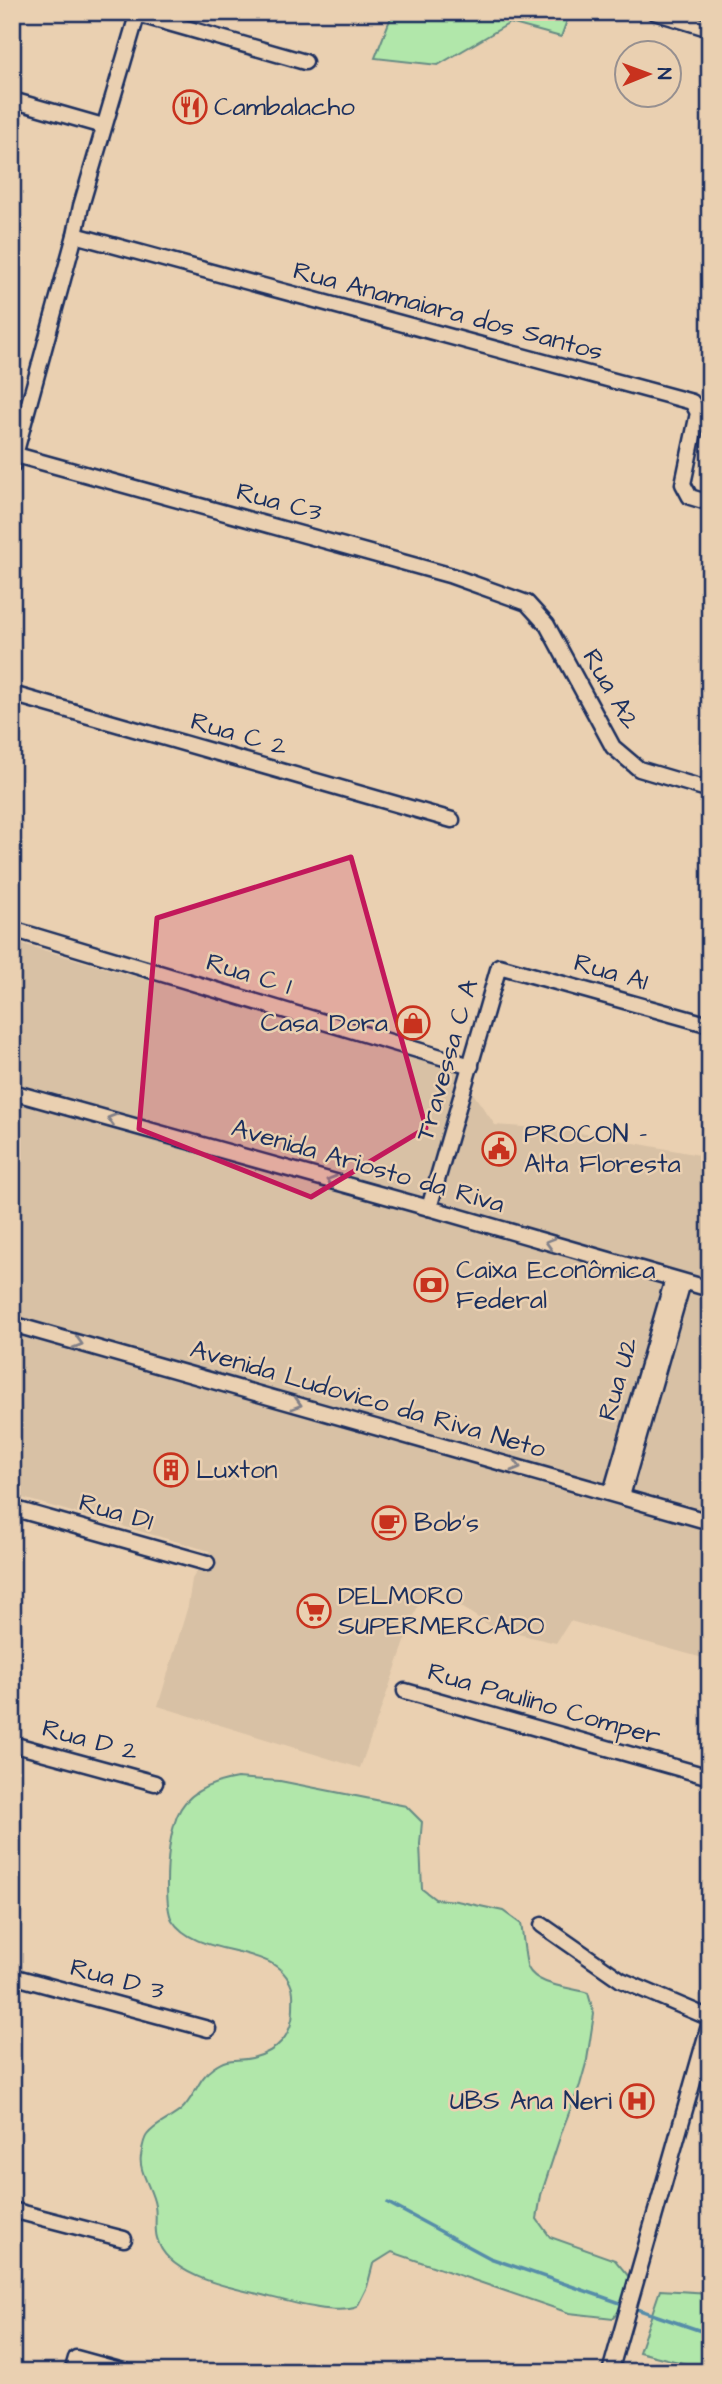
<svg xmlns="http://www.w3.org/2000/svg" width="722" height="2384" font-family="'Architects Daughter',sans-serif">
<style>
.built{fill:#d8c1a5}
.green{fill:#b1e7aa;stroke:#668b84;stroke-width:2}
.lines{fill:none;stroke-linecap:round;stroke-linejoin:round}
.stream{stroke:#568da9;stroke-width:3.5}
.minor-casing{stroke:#1b2f5e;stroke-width:19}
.minor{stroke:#ead0b1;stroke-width:14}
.oneway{stroke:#828088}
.marked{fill:#c2185b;fill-opacity:0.2;stroke:#c2185b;stroke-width:5;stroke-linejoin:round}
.labels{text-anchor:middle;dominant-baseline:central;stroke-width:5;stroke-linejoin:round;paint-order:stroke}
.poi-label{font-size:26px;fill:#1b2f5e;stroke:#ead0b1;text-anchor:start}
.street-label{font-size:26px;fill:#1b2f5e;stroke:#ead0b1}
</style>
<rect width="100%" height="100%" fill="#ead0b1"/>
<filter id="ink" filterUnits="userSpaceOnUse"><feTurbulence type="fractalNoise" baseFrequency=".0143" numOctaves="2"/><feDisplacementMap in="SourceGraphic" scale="14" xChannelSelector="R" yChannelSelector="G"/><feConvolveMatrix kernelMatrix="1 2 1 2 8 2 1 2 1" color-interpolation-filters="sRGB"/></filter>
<g filter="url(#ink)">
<path class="built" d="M12,941L456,1069L495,1125L564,1130L710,1157V1660L570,1621L556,1643L493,1628L426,1583L360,1768L158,1706L188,1606L192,1579L210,1551L12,1495Z"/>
<g class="green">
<path d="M393,12H570L561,37L510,23L438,65L375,58Z"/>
<path d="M237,1778L280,1781L406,1806L422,1822L420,1844L422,1889L435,1899L457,1901L503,1911L521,1924C523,1933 525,1962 528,1968C537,1986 570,1987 588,1993L594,2014L587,2060L580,2085L563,2128L541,2195L537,2219L550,2237L615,2260L630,2278L628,2301L613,2318L569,2313L392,2252L373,2264L367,2287L357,2307C334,2316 283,2300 258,2294C227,2287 166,2275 157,2238C154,2228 157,2216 155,2206C153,2190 138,2171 141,2156C142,2150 143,2140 147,2135C155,2124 171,2119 181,2110C194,2099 198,2078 213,2068C230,2056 235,2062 252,2058C277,2052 293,2035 293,2009C293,2003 294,1994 292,1988C277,1940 198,1961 172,1920C167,1911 167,1894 167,1884C167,1860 169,1838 177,1816C187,1791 213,1782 237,1778Z"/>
<path d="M660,2290L710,2293V2370L639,2352Z"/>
</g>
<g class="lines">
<g class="stream">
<path d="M388,2203L490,2258L626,2305"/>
<path d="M634,2308L710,2334"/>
</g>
<defs>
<g id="minor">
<path d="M654,12L710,29"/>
<path d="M137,14L305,62"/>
<path d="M12,100L103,126"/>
<path d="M75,235L692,402L698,413L683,484L690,497L710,503"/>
<path d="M16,455L449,575L527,603L547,625L613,747L639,769L710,790"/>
<path d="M12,466L75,235L81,206L138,12"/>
<path d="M12,694L452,820"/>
<path d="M12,929L471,1066"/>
<path d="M12,1092L429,1208L710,1289"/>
<path d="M429,1208L499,966L710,1025"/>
<path d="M12,1324L710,1522"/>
<path d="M611,1493L673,1279"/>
<path d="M622,1496L683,1282"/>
<path d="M12,1508L207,1563"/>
<path d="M405,1691L710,1777"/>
<path d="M12,1744L155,1783"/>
<path d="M542,1925L621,1980L710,2018"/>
<path d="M12,1976L208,2029"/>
<path d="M12,2210L124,2239"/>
<path d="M72,2372L76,2358L127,2372"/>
<path d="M610,2372L710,2022"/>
</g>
</defs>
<use href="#minor" class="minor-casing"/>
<use href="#minor" class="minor"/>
</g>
<defs><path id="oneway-chevron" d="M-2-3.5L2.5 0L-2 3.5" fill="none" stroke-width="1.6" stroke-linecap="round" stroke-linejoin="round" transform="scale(1.75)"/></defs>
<g class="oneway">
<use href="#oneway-chevron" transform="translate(112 1119) rotate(-164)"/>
<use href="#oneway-chevron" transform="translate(331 1181) rotate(-164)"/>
<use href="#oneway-chevron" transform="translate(550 1243) rotate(-164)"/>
<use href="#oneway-chevron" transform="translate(78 1343) rotate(16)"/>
<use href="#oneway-chevron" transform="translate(297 1404) rotate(16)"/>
<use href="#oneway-chevron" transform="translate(516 1466) rotate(16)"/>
</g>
</g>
<path class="marked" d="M351,857L426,1128L311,1197L139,1129L157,918Z"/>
<defs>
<symbol id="restaurant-ring" viewBox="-11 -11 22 22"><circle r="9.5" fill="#ead0b1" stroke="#c8321e" stroke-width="1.5"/><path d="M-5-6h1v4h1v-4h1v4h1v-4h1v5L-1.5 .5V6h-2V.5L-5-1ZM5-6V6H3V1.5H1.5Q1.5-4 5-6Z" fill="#c8321e"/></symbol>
<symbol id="shop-ring" viewBox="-11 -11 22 22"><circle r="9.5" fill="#ead0b1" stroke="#c8321e" stroke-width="1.5"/><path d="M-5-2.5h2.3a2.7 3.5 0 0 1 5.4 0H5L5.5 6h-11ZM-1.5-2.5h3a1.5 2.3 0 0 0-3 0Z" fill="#c8321e"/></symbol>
<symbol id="civic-ring" viewBox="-11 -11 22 22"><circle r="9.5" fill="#ead0b1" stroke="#c8321e" stroke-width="1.5"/><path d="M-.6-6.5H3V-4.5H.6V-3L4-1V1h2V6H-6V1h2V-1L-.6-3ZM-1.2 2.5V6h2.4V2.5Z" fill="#c8321e"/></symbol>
<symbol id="bank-ring" viewBox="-11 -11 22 22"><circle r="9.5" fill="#ead0b1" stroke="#c8321e" stroke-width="1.5"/><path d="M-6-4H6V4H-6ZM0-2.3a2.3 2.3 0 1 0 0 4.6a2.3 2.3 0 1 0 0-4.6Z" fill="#c8321e"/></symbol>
<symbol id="building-ring" viewBox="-11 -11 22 22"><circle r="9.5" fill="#ead0b1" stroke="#c8321e" stroke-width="1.5"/><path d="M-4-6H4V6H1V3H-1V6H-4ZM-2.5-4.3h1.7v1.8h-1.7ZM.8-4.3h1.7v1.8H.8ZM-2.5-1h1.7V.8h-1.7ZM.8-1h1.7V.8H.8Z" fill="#c8321e"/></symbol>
<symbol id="cafe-ring" viewBox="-11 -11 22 22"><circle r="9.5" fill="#ead0b1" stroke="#c8321e" stroke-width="1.5"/><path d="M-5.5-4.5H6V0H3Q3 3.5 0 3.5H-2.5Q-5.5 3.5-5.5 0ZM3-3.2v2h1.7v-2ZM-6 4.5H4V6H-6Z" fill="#c8321e"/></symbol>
<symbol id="supermarket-ring" viewBox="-11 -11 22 22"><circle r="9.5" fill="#ead0b1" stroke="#c8321e" stroke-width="1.5"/><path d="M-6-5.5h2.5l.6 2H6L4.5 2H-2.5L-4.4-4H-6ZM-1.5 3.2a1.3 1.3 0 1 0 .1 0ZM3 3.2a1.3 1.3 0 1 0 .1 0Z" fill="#c8321e"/></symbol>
<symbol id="hospital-ring" viewBox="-11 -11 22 22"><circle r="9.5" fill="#ead0b1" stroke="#c8321e" stroke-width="1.5"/><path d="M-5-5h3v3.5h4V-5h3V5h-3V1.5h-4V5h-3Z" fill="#c8321e"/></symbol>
</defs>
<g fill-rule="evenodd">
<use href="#restaurant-ring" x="171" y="88" width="38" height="38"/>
<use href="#shop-ring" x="394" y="1004" width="38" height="38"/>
<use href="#civic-ring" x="480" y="1130" width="38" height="38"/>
<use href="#bank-ring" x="412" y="1266" width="38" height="38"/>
<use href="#building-ring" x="152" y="1451" width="38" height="38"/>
<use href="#cafe-ring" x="370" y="1504" width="38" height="38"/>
<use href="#supermarket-ring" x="295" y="1592" width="38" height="38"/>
<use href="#hospital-ring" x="618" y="2082" width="38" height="38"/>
</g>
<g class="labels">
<g class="poi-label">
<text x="214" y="107">Cambalacho</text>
<text x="388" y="1023" text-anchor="end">Casa Dora</text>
<text x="524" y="1134">PROCON -<tspan x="524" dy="30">Alta Floresta</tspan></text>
<text x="456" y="1270">Caixa Econômica<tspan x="456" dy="30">Federal</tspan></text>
<text x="196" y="1470">Luxton</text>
<text x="414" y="1523">Bob's</text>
<text x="338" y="1596">DELMORO<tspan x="338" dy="30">SUPERMERCADO</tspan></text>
<text x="612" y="2101" text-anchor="end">UBS Ana Neri</text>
</g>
<g class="street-label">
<text transform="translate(448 311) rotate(15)">Rua Anamaiara dos Santos</text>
<text transform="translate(279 502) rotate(15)">Rua C3</text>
<text transform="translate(611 689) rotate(60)">Rua A2</text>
<text transform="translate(239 734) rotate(16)">Rua C 2</text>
<text transform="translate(611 972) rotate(16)">Rua A1</text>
<text transform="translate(249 974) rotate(17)">Rua C 1</text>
<text transform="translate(447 1060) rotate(-74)">Travessa C A</text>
<text transform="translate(368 1166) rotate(16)">Avenida Ariosto da Riva</text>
<text transform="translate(618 1379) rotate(-74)">Rua U2</text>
<text transform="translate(368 1399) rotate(16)">Avenida Ludovico da Riva Neto</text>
<text transform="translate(116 1512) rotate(16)">Rua D1</text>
<text transform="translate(544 1704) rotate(16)">Rua Paulino Comper</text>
<text transform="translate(90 1740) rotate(15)">Rua D 2</text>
<text transform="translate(117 1979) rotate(15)">Rua D 3</text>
</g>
</g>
<rect width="722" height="2384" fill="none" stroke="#ead0b1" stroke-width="42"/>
<rect x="21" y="21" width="680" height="2342" fill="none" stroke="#1b2f5e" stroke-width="2.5" filter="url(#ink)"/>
<g transform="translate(648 74) rotate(89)"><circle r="33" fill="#ead0b1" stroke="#979090" stroke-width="2"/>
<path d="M0-5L12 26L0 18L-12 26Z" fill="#c8321e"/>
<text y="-10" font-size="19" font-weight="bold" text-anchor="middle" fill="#1b2f5e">N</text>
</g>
</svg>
